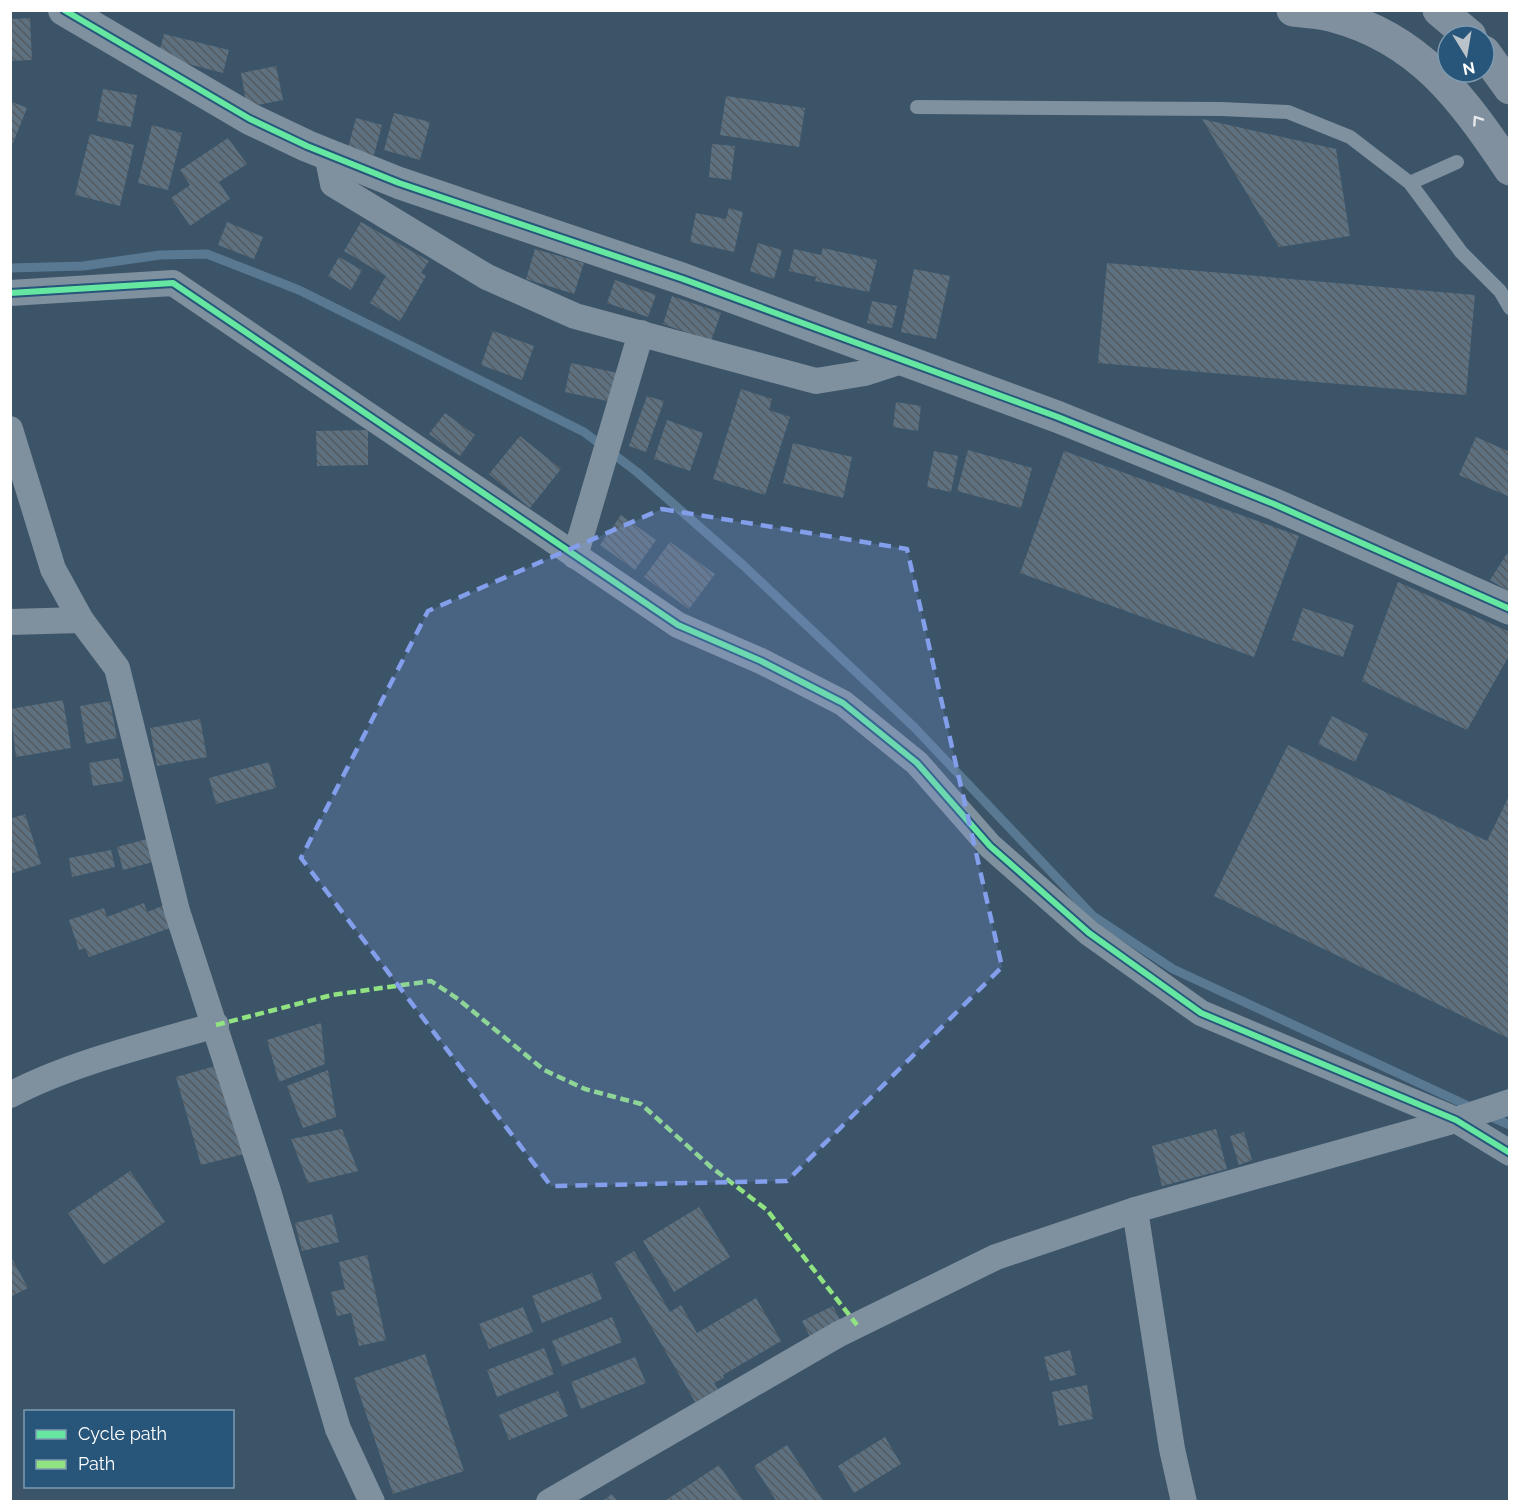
<svg xmlns="http://www.w3.org/2000/svg" width="1520" height="1512" font-family="Raleway,sans-serif">
<style>
.lines{fill:none;stroke-linecap:round;stroke-linejoin:round}
.stream{stroke:#597993;stroke-width:9}
.building{fill:url(#building-back-hatch)}
.service{stroke:#7f909f;stroke-width:14}
.minor{stroke:#7f909f;stroke-width:26}
.tertiary{stroke:#7f909f;stroke-width:32}
.trunk{stroke:#80909e;stroke-width:33}
.quiet{stroke:#91e382;stroke-width:4.5;stroke-dasharray:9 4.5;stroke-linecap:butt}
.cycleway-casing{stroke:#28567b;stroke-width:10}
.cycleway{stroke:#66e7a1;stroke-width:6}
.oneway{stroke:#e6e9ec}
.marked{fill:#839eea;fill-opacity:0.2;stroke:#839eea;stroke-width:4.5;stroke-dasharray:12 8;stroke-linejoin:round}
</style>
<defs>
<pattern id="building-back-hatch" width="6" height="6" patternUnits="userSpaceOnUse" patternTransform="scale(1.5)"><rect width="6" height="6" fill="#5d7180"/><path d="M-1 5l2 2M0 0l6 6M5-1l2 2" fill="none" stroke="#535b61"/></pattern>
</defs>
<rect width="100%" height="100%" fill="#3b5468"/>
<g class="lines">
<g class="stream">
<path d="M10,268L83,266L160,255L207,254L299,290L584,432L637,472L744,566L914,727L1093,916L1173,969L1475,1109"/>
<path d="M1487,1115L1510,1125"/>
</g>
</g>
<g class="building">
<path d="M30,18L32,60L10,61V19Z"/>
<path d="M164,34L229,50L223,73L158,56Z"/>
<path d="M276,66L283,100L247,107L241,73Z"/>
<path d="M103,89L137,95L131,127L97,121Z"/>
<path d="M726,96L805,108L799,147L720,135Z"/>
<path d="M10,101L27,108L13,143L10,142Z"/>
<path d="M394,113L430,122L420,160L384,150Z"/>
<path d="M356,118L382,125L374,155L348,148Z"/>
<path d="M1202,119L1336,149L1350,236L1279,247Z"/>
<path d="M152,125L182,133L168,190L138,183Z"/>
<path d="M90,134L134,145L120,206L75,195Z"/>
<path d="M228,138L247,164L219,182L230,199L190,226L171,198L190,185L180,170Z"/>
<path d="M712,144L735,146L731,180L709,177Z"/>
<path d="M729,208L743,212L734,252L690,242L696,213L726,219Z"/>
<path d="M227,222L263,237L254,259L218,245Z"/>
<path d="M361,222L429,261L421,273L426,276L400,321L370,303L386,276L344,251Z"/>
<path d="M758,243L782,250L774,279L750,271Z"/>
<path d="M823,248L877,260L869,292L815,281L816,277L789,271L794,249L821,255Z"/>
<path d="M535,249L584,263L574,294L526,279Z"/>
<path d="M339,257L362,270L351,290L328,276Z"/>
<path d="M1107,263L1475,295L1466,395L1098,363Z"/>
<path d="M914,269L950,276L936,339L901,332Z"/>
<path d="M615,280L656,295L648,317L607,303Z"/>
<path d="M672,296L721,313L711,341L663,324Z"/>
<path d="M872,301L897,306L892,328L867,323Z"/>
<path d="M493,331L534,346L522,380L481,365Z"/>
<path d="M571,363L618,373L612,402L565,392Z"/>
<path d="M741,389L772,399L769,410L790,417L765,495L713,479Z"/>
<path d="M647,396L664,401L646,452L629,446Z"/>
<path d="M896,402L921,406L918,431L893,427Z"/>
<path d="M445,413L475,435L460,456L429,434Z"/>
<path d="M667,420L703,433L690,471L654,459Z"/>
<path d="M368,430V465L317,466L316,431Z"/>
<path d="M520,436L561,469L530,508L489,474Z"/>
<path d="M1476,437L1510,452V497L1459,475Z"/>
<path d="M793,443L852,457L843,498L783,483Z"/>
<path d="M968,450L1032,468L1021,508L957,491Z"/>
<path d="M934,451L958,456L951,492L927,487Z"/>
<path d="M1064,451L1299,536L1254,657L1020,573Z"/>
<path d="M621,515L656,540L635,570L600,545Z"/>
<path d="M670,542L715,574L689,609L644,577Z"/>
<path d="M1510,549V592L1490,580Z"/>
<path d="M1398,582L1510,632V654L1467,730L1362,681Z"/>
<path d="M1303,608L1354,625L1343,657L1292,640Z"/>
<path d="M63,700L71,748L16,757L10,709Z"/>
<path d="M110,701L117,738L86,744L80,706Z"/>
<path d="M1332,716L1368,734L1355,762L1318,744Z"/>
<path d="M200,719L207,757L157,766L150,728Z"/>
<path d="M1288,745L1487,841L1510,794V1039L1214,896Z"/>
<path d="M119,758L124,781L93,786L89,763Z"/>
<path d="M269,762L276,788L216,804L209,778Z"/>
<path d="M25,814L41,864L10,874V819Z"/>
<path d="M147,839L153,862L123,870L117,847Z"/>
<path d="M111,850L115,867L72,877L69,858Z"/>
<path d="M144,903L147,912L165,905L173,927L89,957L85,948L79,950L69,920L104,908L107,917Z"/>
<path d="M321,1023L325,1064L279,1082L267,1040Z"/>
<path d="M219,1065L244,1154L201,1165L176,1077Z"/>
<path d="M328,1070L336,1117L303,1128L287,1086Z"/>
<path d="M342,1129L358,1171L308,1183L291,1139Z"/>
<path d="M1216,1129L1227,1169L1162,1186L1152,1146Z"/>
<path d="M1244,1132L1252,1160L1239,1165L1230,1136Z"/>
<path d="M130,1171L165,1222L103,1265L68,1213Z"/>
<path d="M699,1207L730,1257L674,1292L643,1241Z"/>
<path d="M332,1214L339,1242L302,1251L295,1223Z"/>
<path d="M634,1251L670,1312L681,1305L697,1333L756,1298L781,1341L723,1375L724,1378L714,1383L718,1389L695,1402L614,1263Z"/>
<path d="M10,1255L28,1288L10,1297Z"/>
<path d="M367,1255L386,1340L359,1346L351,1313L337,1316L331,1292L345,1289L339,1262Z"/>
<path d="M592,1273L602,1299L542,1323L532,1296Z"/>
<path d="M833,1306L841,1322L810,1337L802,1321Z"/>
<path d="M523,1307L533,1332L489,1349L479,1324Z"/>
<path d="M612,1317L622,1342L562,1366L552,1341Z"/>
<path d="M544,1348L554,1374L497,1397L487,1370Z"/>
<path d="M1070,1350L1076,1375L1050,1381L1044,1357Z"/>
<path d="M425,1354L464,1471L393,1494L354,1378Z"/>
<path d="M635,1357L646,1383L581,1409L571,1382Z"/>
<path d="M1087,1385L1093,1419L1059,1426L1052,1392Z"/>
<path d="M558,1391L568,1416L509,1440L499,1415Z"/>
<path d="M885,1437L901,1464L854,1493L838,1466Z"/>
<path d="M787,1445L824,1502H777L754,1466Z"/>
<path d="M719,1465L744,1502H663Z"/>
<path d="M612,1494L618,1502H601Z"/>
</g>
<g class="lines">
<g class="service">
<path d="M917,107L1221,109L1288,112L1350,137L1410,183L1461,252L1500,291L1510,308"/>
<path d="M1410,183L1457,162"/>
</g>
<g class="minor">
<path d="M327,154L333,184L487,277L575,316L816,381L865,373L905,360"/>
<path d="M10,293L173,283L678,625L761,661L843,703L917,763L990,846L1089,933L1201,1013L1456,1120L1510,1153"/>
<path d="M10,429L53,569L81,620L117,668L177,911L268,1191L338,1429L372,1502"/>
<path d="M575,556L641,333"/>
<path d="M10,622L81,620"/>
<path d="M10,1095C70,1063 150,1044 216,1025"/>
<path d="M1135,1210L1172,1449L1184,1502"/>
<path d="M549,1502L839,1334L996,1257L1135,1210L1456,1120L1510,1102"/>
</g>
<path class="tertiary" d="M64,10L250,119L307,146L399,183L683,279L1058,417L1274,504L1510,609"/>
<g class="trunk">
<path d="M1293,10C1306,12 1321,12 1334,16C1420,39 1462,98 1510,169"/>
<path d="M1439,10L1470,36"/>
<path d="M1484,52L1510,88"/>
</g>
<path class="quiet" d="M216,1025L332,995L431,981L458,999L544,1070L585,1089L641,1104L711,1167L767,1210L857,1325"/>
<defs>
<g id="cycleway">
<path d="M64,10L250,119L307,146L399,183L683,279L1058,417L1274,504L1510,609"/>
<path d="M10,293L173,283L678,625L761,661L843,703L917,763L990,846L1089,933L1201,1013L1456,1120L1510,1153"/>
</g>
</defs>
<use href="#cycleway" class="cycleway-casing"/>
<use href="#cycleway" class="cycleway"/>
</g>
<defs><path id="oneway-chevron" d="M-2-3.5L2.5 0L-2 3.5" fill="none" stroke-width="1.6" stroke-linecap="round" stroke-linejoin="round" transform="scale(1.5)"/></defs>
<use class="oneway" href="#oneway-chevron" transform="translate(1477 120) rotate(-124)"/>
<path class="marked" d="M662,509L907,549L1002,967L787,1181L551,1186L301,858L428,611Z"/>
<rect width="1520" height="1512" fill="none" stroke="#ffffff" stroke-width="24"/>
<rect x="24" y="1410" width="210" height="78" fill="#28567b" stroke="#7e9ab0" stroke-width="1.5"/>
<rect x="36" y="1430" width="30" height="9" fill="#66e7a1" stroke="#7e9ab0" stroke-width="1.5"/>
<text x="78" y="1440" font-size="18" fill="#ffffff">Cycle path</text>
<rect x="36" y="1460" width="30" height="9" fill="#91e382" stroke="#7e9ab0" stroke-width="1.5"/>
<text x="78" y="1470" font-size="18" fill="#ffffff">Path</text>
<g transform="translate(1466 54) rotate(169)"><circle r="28" fill="#28567b" stroke="#7e9ab0" stroke-width="1.5"/>
<path d="M0-4.5L10 22L0 15L-10 22Z" fill="#bac3ca"/>
<text y="-9" font-size="16" font-weight="bold" text-anchor="middle" fill="#ffffff">N</text>
</g>
</svg>
